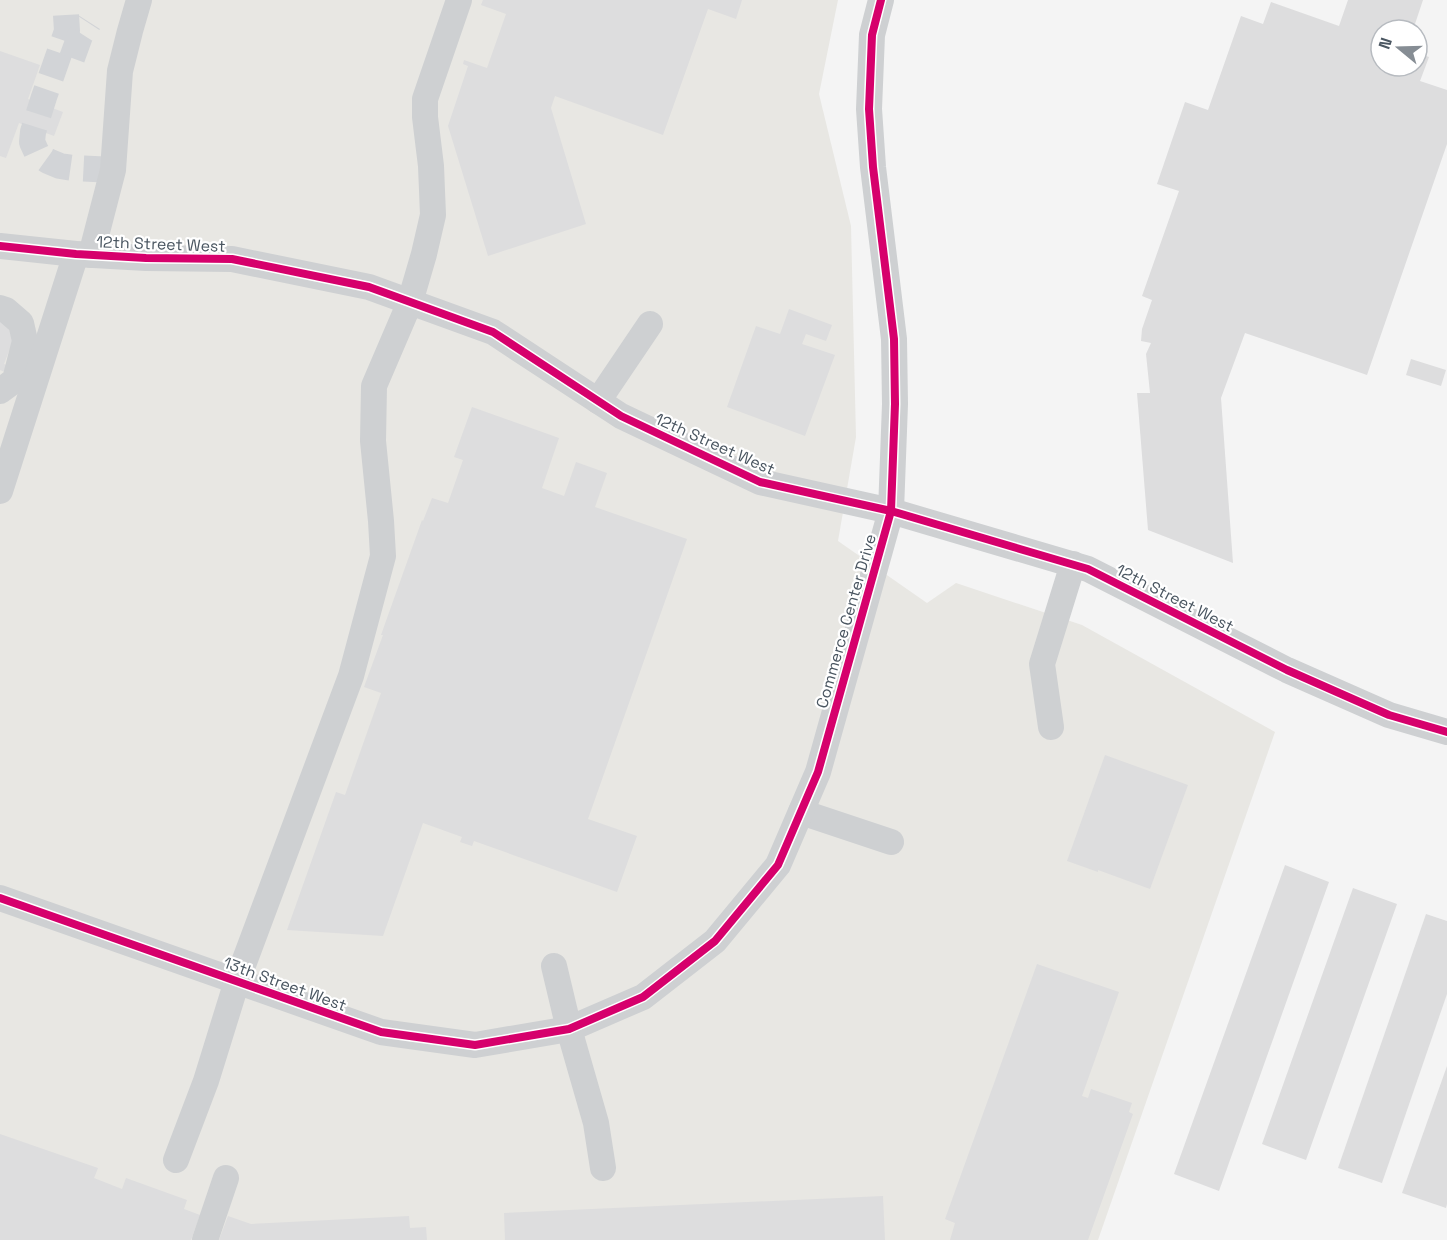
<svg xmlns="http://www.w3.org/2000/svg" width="1447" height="1240" font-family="'Space Grotesk',sans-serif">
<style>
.commercial{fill:#e8e7e3}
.building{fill:#ddddde}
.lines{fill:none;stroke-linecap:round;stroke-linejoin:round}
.minor-tunnel{stroke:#d2d4d7;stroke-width:26;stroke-dasharray:26 13;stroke-linecap:butt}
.minor{stroke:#ced0d2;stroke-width:26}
.cycleway-casing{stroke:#fff;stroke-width:11}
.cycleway{stroke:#d6006c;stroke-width:8}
.labels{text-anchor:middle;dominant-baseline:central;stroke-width:4.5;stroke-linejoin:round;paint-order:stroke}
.street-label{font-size:16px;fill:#4a5661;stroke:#fff}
</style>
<rect width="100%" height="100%" fill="#f4f4f4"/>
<path class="commercial" d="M0,0H838L819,94L851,226L856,437L838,541L927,603L956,583L1082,625L1275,732L1098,1240H0Z"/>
<g class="building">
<path d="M483,0H742L736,19L708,9L663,135L555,96L551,108L586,224L488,256L448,126L468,66L463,64L464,60L487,68L506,14L481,5Z"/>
<path d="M1348,0H1423L1413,30H1381V66H1417V53L1429,57L1420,81L1447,90V144L1367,375L1245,333L1221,398L1233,563L1148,530L1137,393H1150L1146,354L1151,343L1141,341L1142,329L1152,300L1142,296L1179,191L1157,184L1185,102L1208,110L1241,16L1263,24L1271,2L1339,26Z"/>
<path d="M0,51L40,65L28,99L63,112L54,136L19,123L6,158L0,156Z"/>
<path d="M789,309L832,325L826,341L806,334L802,344L835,355L805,436L727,407L756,326L780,334Z"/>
<path d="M0,321L13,326L16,347L11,346L4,364L9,366L7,373L0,370Z"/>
<path d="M1411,359L1446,370L1441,386L1406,375Z"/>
<path d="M472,407L559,438L542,488L564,496L576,462L607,473L595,507L687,539L588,819L637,836L617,892L474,841L472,846L460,842L462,837L423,823L383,936L287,930L336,792L345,795L381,693L364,687L383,635H381L422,520L423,521L432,498L448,503L463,460L454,457Z"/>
<path d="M1105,755L1188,785L1150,889L1098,870V872L1067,861Z"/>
<path d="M1285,865L1329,882L1219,1191L1174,1174Z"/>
<path d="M1353,888L1397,904L1306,1160L1262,1144Z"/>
<path d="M1426,914L1447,921V994L1382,1183L1338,1168Z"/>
<path d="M1037,964L1119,992L1082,1096L1088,1098L1091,1089L1132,1103L1129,1112L1133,1114L1088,1240H950L955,1223L945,1219Z"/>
<path d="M1447,1066V1204L1446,1208L1402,1193Z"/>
<path d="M0,1134L98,1168L94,1178L122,1189L126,1178L187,1200L184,1209L200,1215L191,1240H0Z"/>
<path d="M883,1196L885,1240H505L504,1213Z"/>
<path d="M228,1216L251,1224L409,1216L410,1228L426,1227L427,1240H219Z"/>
</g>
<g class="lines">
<g class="minor-tunnel">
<path d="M66,15L67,31L44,97L33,132L32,142L37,153L48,161L60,166L74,168L113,170"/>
<path d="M72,58L80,36L89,22"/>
</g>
<g class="minor">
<path d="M0,246L76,254L146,258L232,259L369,287L493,332L621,416L760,482L891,511L1088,569L1287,670L1389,715L1447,732"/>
<path d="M91,255L113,170L120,71L130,31L139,0"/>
<path d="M0,308L6,310L21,323L25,341L15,380L0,391"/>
<path d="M598,401L650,324"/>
<path d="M0,491L76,254"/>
<path d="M1051,727L1042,664L1073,564"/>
<path d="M801,812L891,842"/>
<path d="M0,898L381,1032L475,1045L569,1029L643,997L715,941L778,865L818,772L891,511L895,404L894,339L873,167L869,109L872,35L881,0"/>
<path d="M554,966L569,1029L596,1123L603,1168"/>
<path d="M176,1160L206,1081L237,981L351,676L383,556L381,521L373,441L374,386L410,302L424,254L433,215L431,166L425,117V99L459,0"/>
<path d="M205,1240L226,1178"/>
</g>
<defs>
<g id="cycleway">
<path d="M0,246L76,254L146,258L232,259L369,287L493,332L621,416L760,482L891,511L1088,569L1287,670L1389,715L1447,732"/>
<path d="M0,898L381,1032L475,1045L569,1029L643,997L715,941L778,865L818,772L891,511L895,404L894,339L873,167L869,109L872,35L881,0"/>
</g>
</defs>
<use href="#cycleway" class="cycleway-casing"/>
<use href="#cycleway" class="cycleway"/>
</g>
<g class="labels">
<g class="street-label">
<text transform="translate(161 244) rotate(2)">12th Street West</text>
<text transform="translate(715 444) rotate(24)">12th Street West</text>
<text transform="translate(1175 598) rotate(27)">12th Street West</text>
<text transform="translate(846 621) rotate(-74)">Commerce Center Drive</text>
<text transform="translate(285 984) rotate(20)">13th Street West</text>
</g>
</g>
<g transform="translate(1399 48) rotate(289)"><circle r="28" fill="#ffffff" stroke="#b7bbc0" stroke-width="1.5"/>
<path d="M0-4.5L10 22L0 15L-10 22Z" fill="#868d94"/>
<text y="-9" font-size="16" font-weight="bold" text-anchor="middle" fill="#4a5661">N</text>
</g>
</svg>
